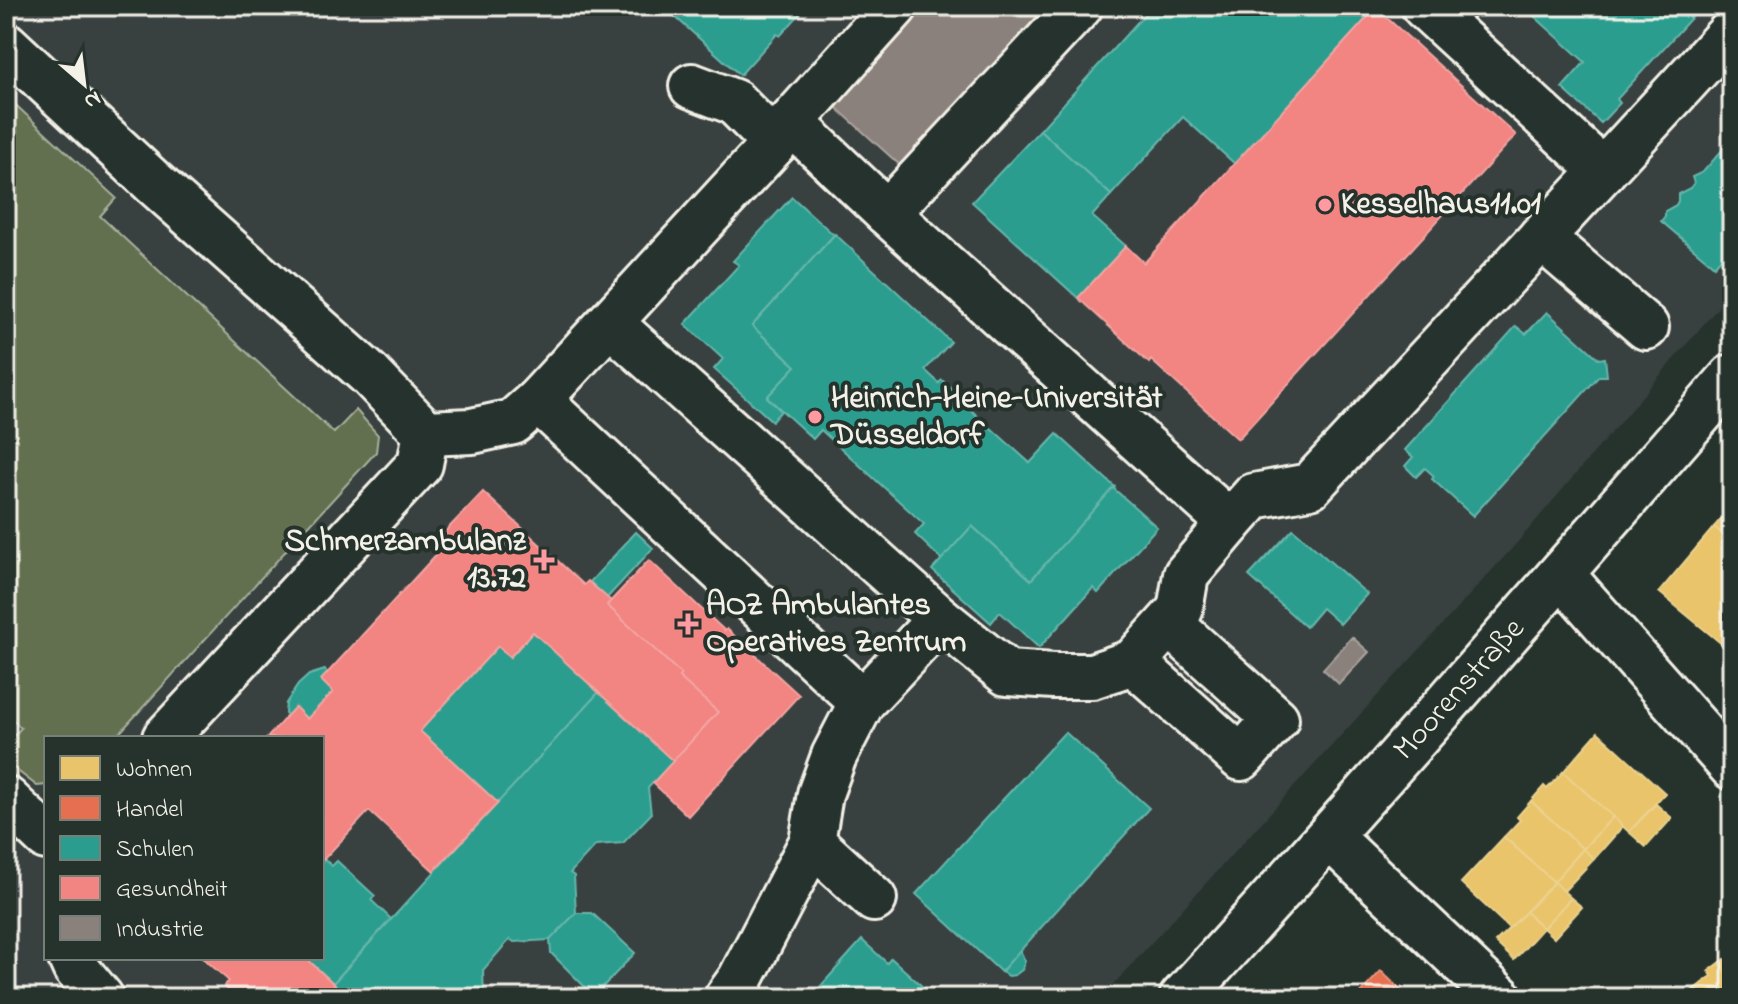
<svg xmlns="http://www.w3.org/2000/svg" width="1738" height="1004" font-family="'Indie Flower',sans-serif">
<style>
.built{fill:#374141;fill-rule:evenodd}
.green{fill:#626f50;stroke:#abb09c;stroke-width:2}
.homes{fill:#e9c46a;stroke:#ecd290;stroke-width:2}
.shops{fill:#e76f51;stroke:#eb967e;stroke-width:2}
.schools{fill:#2a9d8f;stroke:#67b6aa;stroke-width:2}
.health{fill:#f28482;stroke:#f3a5a1;stroke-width:2}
.industry{fill:#8a817c;stroke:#aaa39c;stroke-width:2}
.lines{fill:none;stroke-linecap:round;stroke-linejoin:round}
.minor-casing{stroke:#f4f1e8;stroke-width:50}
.minor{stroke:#26332d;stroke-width:44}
.poi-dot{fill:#ff9aa2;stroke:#26332d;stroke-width:3}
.labels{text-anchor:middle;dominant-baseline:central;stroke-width:8;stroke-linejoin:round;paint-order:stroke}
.poi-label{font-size:32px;font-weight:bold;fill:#f4f1e8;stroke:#26332d;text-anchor:start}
.street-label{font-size:32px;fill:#f4f1e8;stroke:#26332d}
</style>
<rect width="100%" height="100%" fill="#26332d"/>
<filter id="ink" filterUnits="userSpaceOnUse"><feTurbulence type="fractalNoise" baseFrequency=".0125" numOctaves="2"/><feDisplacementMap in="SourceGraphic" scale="16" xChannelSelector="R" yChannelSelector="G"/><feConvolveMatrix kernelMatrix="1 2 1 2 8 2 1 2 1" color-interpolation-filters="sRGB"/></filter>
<g filter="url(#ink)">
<path class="built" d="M6,6H1732V291L1516,544L1101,998H6ZM46,738H322V958H46Z"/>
<path class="green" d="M6,96L116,198L100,216L334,433L356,410L378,435L376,452L115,738H46V785L37,786L6,762V744L21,728L6,713Z"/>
<g class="homes">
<path d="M1732,506V542L1714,527Z"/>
<path d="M1714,527L1732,542V647L1729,650L1659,592Z"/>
<path d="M1598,732L1665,793L1629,832L1563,772Z"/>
<path d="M1563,772L1613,817L1583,849L1531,801L1544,786L1547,789Z"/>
<path d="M1531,801L1583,849L1554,882L1504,837L1520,820L1517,817Z"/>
<path d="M1656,804L1672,818L1646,847L1629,832Z"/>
<path d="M1613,817L1623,826L1594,859L1583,849Z"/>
<path d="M1504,837L1554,882L1510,929L1461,883Z"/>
<path d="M1583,849L1594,859L1564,891L1554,882Z"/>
<path d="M1554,882L1571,898L1543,928L1526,912Z"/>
<path d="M1571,898L1582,907L1554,938L1543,928Z"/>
<path d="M1526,912L1543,928L1514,960L1495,942Z"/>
<path d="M1725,959L1729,964L1732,961V998H1699L1693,990L1712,976L1709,971Z"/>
</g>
<path class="shops" d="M1381,971L1409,998H1356Z"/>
<g class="schools">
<path d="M663,6H807L780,36L777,34L740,75Z"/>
<path d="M1152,6H1374L1376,8L1235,164L1183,117L1111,195L1040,130Z"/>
<path d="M1523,6H1702L1617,99L1620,103L1601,123L1562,88L1585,62Z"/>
<path d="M1040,130L1111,195L1092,216L1126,246L1078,298L972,202Z"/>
<path d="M1732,139V246L1714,266L1661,221L1665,216V211L1676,205L1678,201V194L1690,188L1694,183L1692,177L1703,172Z"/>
<path d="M792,197L834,235L752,326L796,366L767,397L781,411L772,421L714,369L723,359L685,324L739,265L733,261Z"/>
<path d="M835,234L951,342L925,370L939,383L942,380L963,398L961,401L1030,463L1057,434L1115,487L1031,580L972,526L942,560L915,534L924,524L821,430L813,439L767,397L796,366L752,326Z"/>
<path d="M1547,312L1599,359L1605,358L1607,376H1599L1473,516L1432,479L1434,476L1425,468L1416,477L1405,466L1413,457L1405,450L1516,326L1526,334Z"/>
<path d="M1113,488L1157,527L1098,593L1093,588L1039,648L1000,612L991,623L932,570L972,526L1031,580Z"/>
<path d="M1293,529L1367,594L1340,624L1322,608L1306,627L1249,576Z"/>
<path d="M636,532L653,548L607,598L590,582Z"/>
<path d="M533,632L599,692L498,803L420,731L498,646L510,657Z"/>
<path d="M325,670L328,673L321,680L333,692L307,719L295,707L288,715L285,713L286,703L298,685L309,675Z"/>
<path d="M599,692L673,761L648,788L651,814L623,843L596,845L570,873L574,876L576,913L550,940L514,942L510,939L483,970L484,998H349L333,983Z"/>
<path d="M1065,732L1149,808L1001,972L916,894Z"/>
<path d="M324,859L332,866L337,861L375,896L371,900L391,919L333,983L306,958H322V861Z"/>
<path d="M576,913H592L635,953L594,996L551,953L550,940Z"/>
<path d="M862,940L887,963L891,958L935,998H810Z"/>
<path d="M1020,950L1025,961L1022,970L1015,975L1009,976L1001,972Z"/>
</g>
<g class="health">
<path d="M1376,8L1516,135L1238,439L1151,360L1149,363L1078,298L1126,246L1144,263Z"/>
<path d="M483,492L584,585L588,581L611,601L607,605L681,674L679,677L718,712L673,761L533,632L510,657L498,646L420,731L498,803L434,871L369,811L322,861V738H267L295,707L307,719L333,692L321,680L443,547L436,541Z"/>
<path d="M649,560L725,631L727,629L799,695L688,816L653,783L718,712L679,677L681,674L607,605Z"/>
<path d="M203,958H306L349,998H236L224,986L229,981Z"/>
</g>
<g class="industry">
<path d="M917,6H1047L901,166L830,102Z"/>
<path d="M1352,637L1369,652L1339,684L1323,669Z"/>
</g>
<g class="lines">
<defs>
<g id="minor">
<path d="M1424,6L1603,171L1732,31"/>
<path d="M6,45L153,182L370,375L426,433L472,431L513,422L538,400L775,143L791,122L895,6"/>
<path d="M692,86L734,102L775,143"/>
<path d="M791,122L887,213L1230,523L1254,496L1310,486L1603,171"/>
<path d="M887,213L1080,6"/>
<path d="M1541,237L1646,327"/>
<path d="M610,323L940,619L1007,673L1054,676H1092L1133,662L1180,610L1186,575L1230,523"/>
<path d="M538,400L862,702"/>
<path d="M1562,575L1732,767"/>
<path d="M1133,662L1241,758L1276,719L1169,623"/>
<path d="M165,738L420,464L426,433"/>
<path d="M6,799L46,837"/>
<path d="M1330,837L1500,998"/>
<path d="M812,842L874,899"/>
<path d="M71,958L75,967L101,998"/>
<path d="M727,998L740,980L812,842L820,794L834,756L862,702L940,619"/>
<path d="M1182,998C1369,794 1551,586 1732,377"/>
</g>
</defs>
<use href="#minor" class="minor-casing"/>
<use href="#minor" class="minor"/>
</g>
</g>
<g class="poi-dot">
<circle cx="1325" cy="205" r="8"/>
<circle cx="815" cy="417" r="8"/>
<path d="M540 548h8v8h8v8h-8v8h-8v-8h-8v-8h8z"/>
<path d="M684 612h8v8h8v8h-8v8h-8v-8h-8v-8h8z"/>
</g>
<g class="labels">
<g class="poi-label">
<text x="1341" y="205">Kesselhaus11.01</text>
<text x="831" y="399">Heinrich-Heine-Universität<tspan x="831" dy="37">Düsseldorf</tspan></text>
<text x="526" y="542" text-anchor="end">Schmerzambulanz<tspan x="526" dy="37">13.72</tspan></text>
<text x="706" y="606">AOZ Ambulantes<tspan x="706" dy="37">Operatives Zentrum</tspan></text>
</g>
<g class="street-label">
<text transform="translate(1460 690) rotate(-48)">Moorenstraße</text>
</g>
</g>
<rect width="1738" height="1004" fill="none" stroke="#26332d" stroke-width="32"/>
<rect x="16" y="16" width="1706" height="972" fill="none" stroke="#f4f1e8" stroke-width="3" filter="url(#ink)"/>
<rect x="44" y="736" width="280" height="224" fill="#26332d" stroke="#787f78" stroke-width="2"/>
<rect x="60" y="756" width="40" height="24" fill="#e9c46a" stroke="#787f78" stroke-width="2"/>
<text x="116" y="776" font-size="24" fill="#f4f1e8">Wohnen</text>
<rect x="60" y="796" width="40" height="24" fill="#e76f51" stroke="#787f78" stroke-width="2"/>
<text x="116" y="816" font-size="24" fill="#f4f1e8">Handel</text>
<rect x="60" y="836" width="40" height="24" fill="#2a9d8f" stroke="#787f78" stroke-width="2"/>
<text x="116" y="856" font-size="24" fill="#f4f1e8">Schulen</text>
<rect x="60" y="876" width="40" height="24" fill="#f28482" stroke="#787f78" stroke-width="2"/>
<text x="116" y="896" font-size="24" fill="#f4f1e8">Gesundheit</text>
<rect x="60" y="916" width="40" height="24" fill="#8a817c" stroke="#787f78" stroke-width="2"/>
<text x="116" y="936" font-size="24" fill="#f4f1e8">Industrie</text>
<g transform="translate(84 84) rotate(152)" stroke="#26332d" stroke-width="6" paint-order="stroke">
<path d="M0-6L14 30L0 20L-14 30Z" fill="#f4f1e8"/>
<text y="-12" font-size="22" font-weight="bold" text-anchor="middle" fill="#f4f1e8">N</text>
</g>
</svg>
